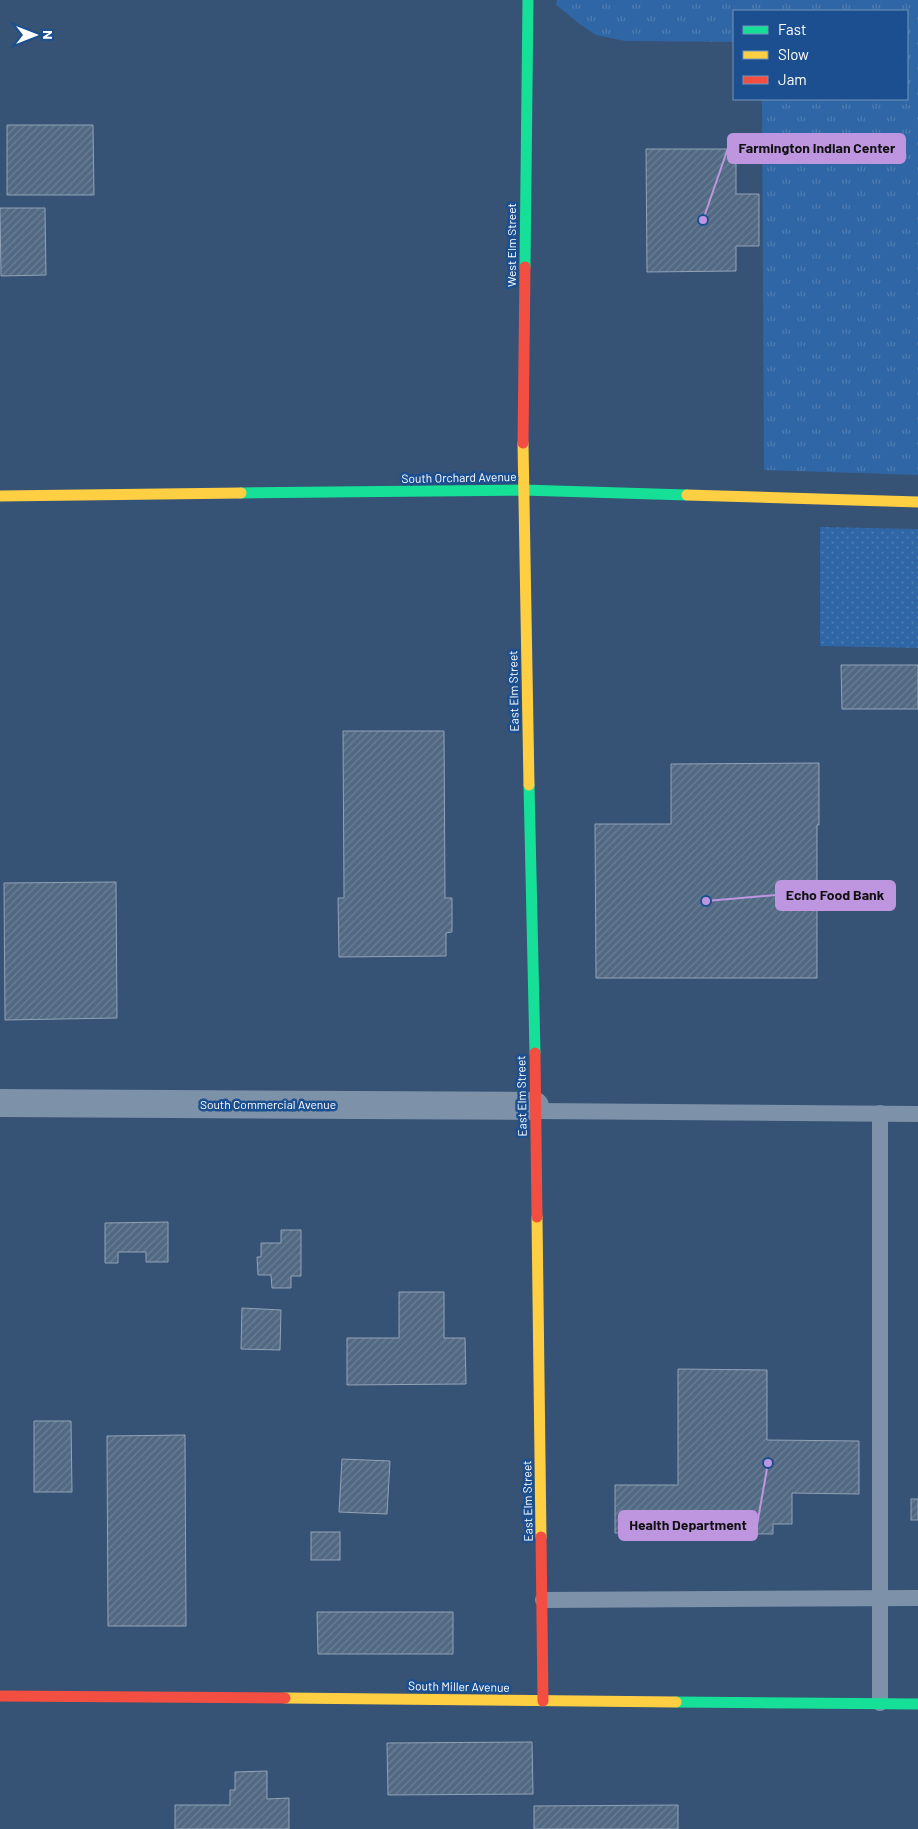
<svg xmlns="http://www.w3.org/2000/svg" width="918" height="1829" font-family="Barlow,sans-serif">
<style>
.grass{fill:url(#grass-dots)}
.park{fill:url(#park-tufts)}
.building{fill:url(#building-hatch);stroke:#92a2b6}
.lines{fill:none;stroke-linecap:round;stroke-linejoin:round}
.lane{stroke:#7d92a8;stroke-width:16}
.street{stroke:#7d92a8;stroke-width:28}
.fast{stroke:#16e098;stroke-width:11}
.slow{stroke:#ffcf43;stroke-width:11}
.jam{stroke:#f24e42;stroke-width:11}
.labels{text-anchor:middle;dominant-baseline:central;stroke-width:5;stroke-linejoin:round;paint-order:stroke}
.street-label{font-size:12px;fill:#fff;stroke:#1b4f8f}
.leader{fill:none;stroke:#bd96df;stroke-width:2}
.callout-dot{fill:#bd96df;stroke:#1b4f8f;stroke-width:2}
.callout{fill:#bd96df;stroke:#bd96df;stroke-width:2}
.callout-label{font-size:14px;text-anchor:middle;font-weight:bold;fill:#111}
</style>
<defs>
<pattern id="grass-dots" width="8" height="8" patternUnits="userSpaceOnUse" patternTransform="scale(1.25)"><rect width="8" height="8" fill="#2f66a5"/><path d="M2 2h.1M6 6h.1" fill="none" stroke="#4e7db2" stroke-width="1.8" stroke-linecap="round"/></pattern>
<pattern id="park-tufts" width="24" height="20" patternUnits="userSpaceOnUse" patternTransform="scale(1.25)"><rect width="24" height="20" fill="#2f66a5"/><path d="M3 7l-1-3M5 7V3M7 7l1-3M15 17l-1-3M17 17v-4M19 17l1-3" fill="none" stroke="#4e7db2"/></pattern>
<pattern id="building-hatch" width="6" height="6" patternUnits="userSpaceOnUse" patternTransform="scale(1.25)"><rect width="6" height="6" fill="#526984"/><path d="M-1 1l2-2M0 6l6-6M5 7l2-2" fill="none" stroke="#6c8096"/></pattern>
</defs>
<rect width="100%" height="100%" fill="#365274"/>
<path class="grass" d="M820,527L918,529V648L820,646Z"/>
<path class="park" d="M557,0H918V475L764,470L762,99H907V11H734V42L625,41L610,38L596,35L581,25L556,5Z"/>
<g class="building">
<path d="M7,125H93L94,195H7Z"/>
<path d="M646,149H736V194H759V246H736V271L647,272Z"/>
<path d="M0,208H45L46,275L1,276Z"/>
<path d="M841,665H918V709H842Z"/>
<path d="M343,731H444L445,898H452V932L446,933V956L339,957L338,898H344Z"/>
<path d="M819,763V825H817V978H596L595,824H671V764Z"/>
<path d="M116,882L117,1018L5,1020L4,883Z"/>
<path d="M168,1222V1262H146V1252H118V1263H105V1223Z"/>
<path d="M281,1230H301V1276H291V1288H272L271,1275H258L257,1257H261V1243H281Z"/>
<path d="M399,1292H444V1338H465L466,1384L347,1385V1338H399Z"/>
<path d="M242,1308L281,1310L280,1350L241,1349Z"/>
<path d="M678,1369L767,1370V1440L859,1441V1494L792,1493V1524H773V1534L615,1533V1485H678Z"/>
<path d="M34,1421H71L72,1492H34Z"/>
<path d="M185,1435L186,1626H108L107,1436Z"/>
<path d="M342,1459L390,1461L387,1514L339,1512Z"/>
<rect x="911" y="1499" width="7" height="21"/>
<rect x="311" y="1532" width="29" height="28"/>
<path d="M317,1612H453V1654H318Z"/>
<path d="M532,1742L533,1794L388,1795L387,1743Z"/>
<path d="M267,1771V1799L289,1798V1829H175V1805H230V1790H235V1772Z"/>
<path d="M678,1805V1829H534V1806Z"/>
</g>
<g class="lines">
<g class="lane">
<path d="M536,1111L918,1114"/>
<path d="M543,1600L918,1598"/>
<path d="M880,1703V1113"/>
</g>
<path class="street" d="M0,1103L535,1106"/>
<g class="fast">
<path d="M525,267L528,0"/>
<path d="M241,493L523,490L687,495"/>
<path d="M529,785L535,1053"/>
<path d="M676,1702L918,1704"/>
</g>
<g class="slow">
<path d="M523,443L529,785"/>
<path d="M687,495L918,502"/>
<path d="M0,496L241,493"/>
<path d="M537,1217L541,1537"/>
<path d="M285,1698L676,1702"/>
</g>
<g class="jam">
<path d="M523,443L525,267"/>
<path d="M535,1053L537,1217"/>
<path d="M541,1537L543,1701"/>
<path d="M0,1696L285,1698"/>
</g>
</g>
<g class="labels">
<g class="street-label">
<text transform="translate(511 245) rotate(-90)">West Elm Street</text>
<text transform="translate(459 477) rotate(-1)">South Orchard Avenue</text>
<text transform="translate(513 691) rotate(-91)">East Elm Street</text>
<text transform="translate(521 1096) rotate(-91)">East Elm Street</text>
<text x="268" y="1104">South Commercial Avenue</text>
<text transform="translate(527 1501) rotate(-91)">East Elm Street</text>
<text transform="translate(459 1686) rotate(1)">South Miller Avenue</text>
</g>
</g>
<path class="leader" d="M703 220L728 148M706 901L776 895M768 1463L757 1525"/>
<g class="callout-dot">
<circle cx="703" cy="220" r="5"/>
<circle cx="706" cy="901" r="5"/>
<circle cx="768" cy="1463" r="5"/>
</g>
<g class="callout">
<rect x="728" y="134" width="177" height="29" rx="5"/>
<rect x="776" y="881" width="119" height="29" rx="5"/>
<rect x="619" y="1511" width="138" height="29" rx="5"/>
</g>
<g class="callout-label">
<text x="817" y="153">Farmington Indian Center</text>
<text x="835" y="900">Echo Food Bank</text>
<text x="688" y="1530">Health Department</text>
</g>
<rect x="733" y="10" width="175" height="90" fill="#1b4f8f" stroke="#7695bc"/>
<rect x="743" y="26" width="25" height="8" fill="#16e098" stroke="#7695bc"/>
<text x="778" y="35" font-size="15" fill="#ffffff">Fast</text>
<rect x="743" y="51" width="25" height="8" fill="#ffcf43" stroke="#7695bc"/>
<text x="778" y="60" font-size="15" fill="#ffffff">Slow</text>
<rect x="743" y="76" width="25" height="8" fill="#f24e42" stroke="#7695bc"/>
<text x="778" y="85" font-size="15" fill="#ffffff">Jam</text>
<g transform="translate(35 35) rotate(90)" stroke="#1b4f8f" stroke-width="4" paint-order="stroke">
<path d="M0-4L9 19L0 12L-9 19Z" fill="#ffffff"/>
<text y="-8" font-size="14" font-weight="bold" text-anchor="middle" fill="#ffffff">N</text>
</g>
</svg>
